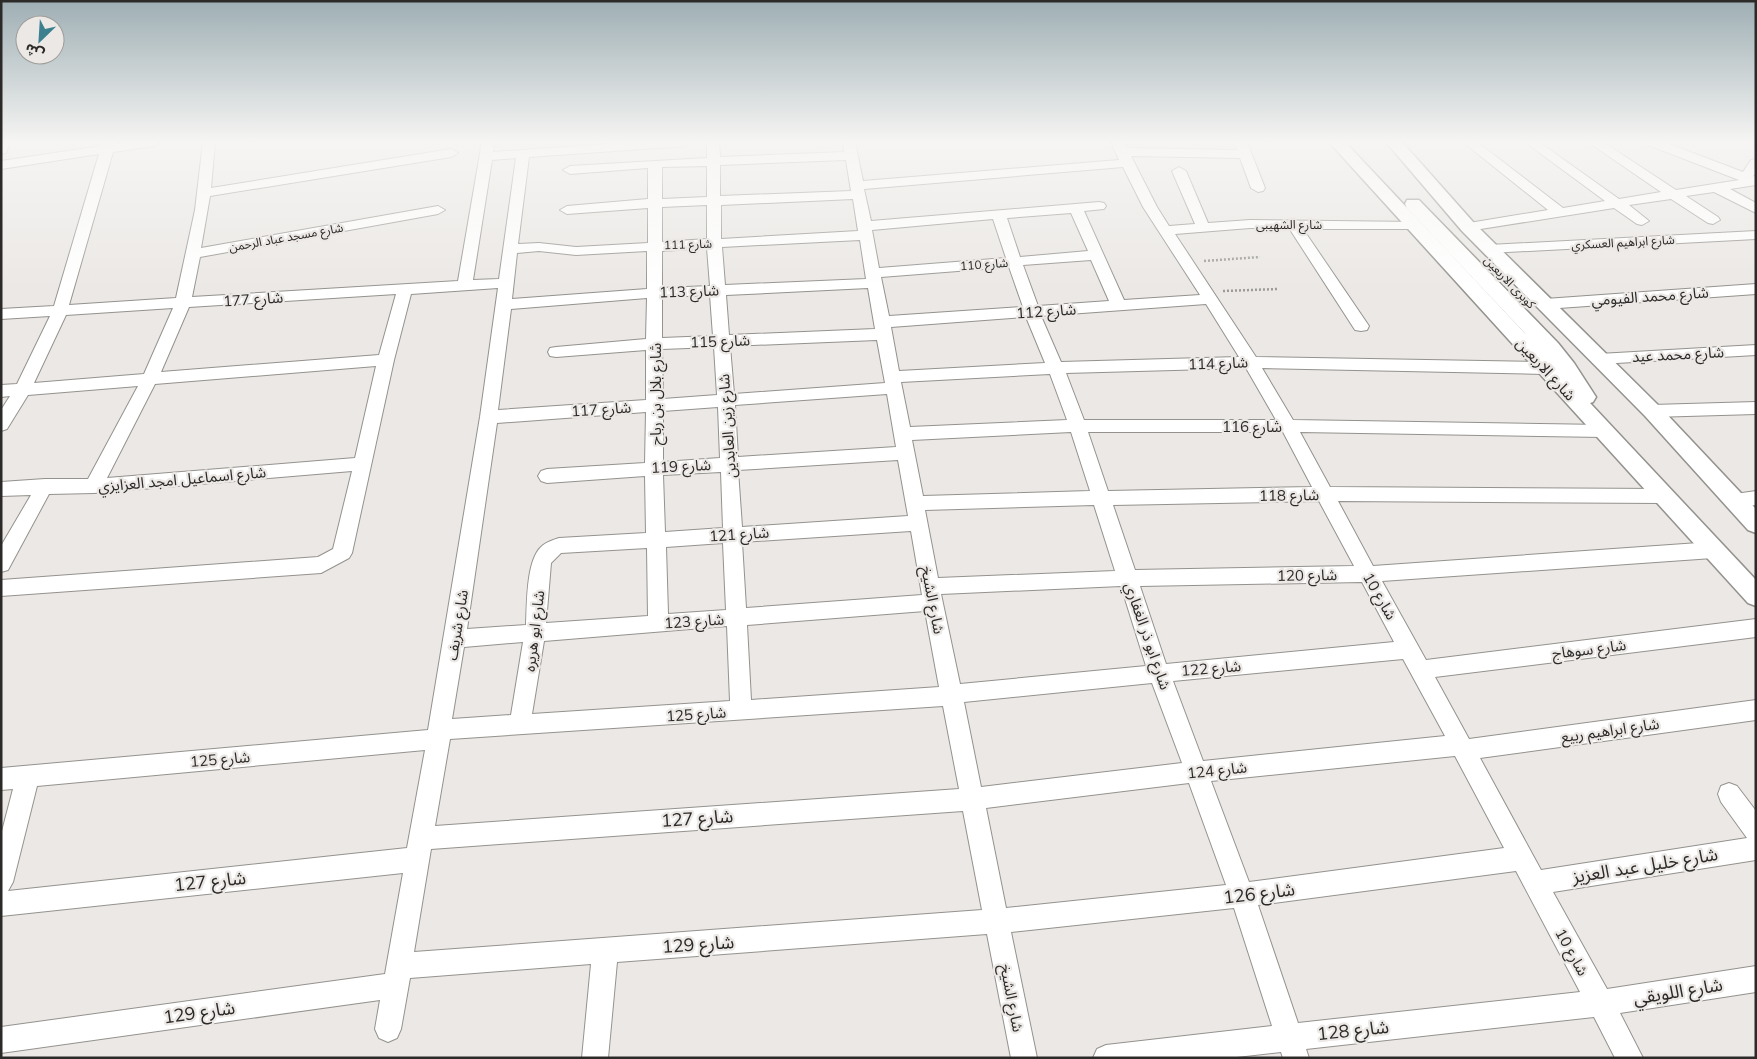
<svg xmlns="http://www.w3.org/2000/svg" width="1757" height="1059" font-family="Mulish,'Noto Sans Arabic',sans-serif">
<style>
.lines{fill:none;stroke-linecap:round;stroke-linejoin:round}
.minor-casing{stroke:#94928e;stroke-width:2}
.tertiary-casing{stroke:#94928e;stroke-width:3}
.path{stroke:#9c9a97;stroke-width:2.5;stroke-dasharray:2 2;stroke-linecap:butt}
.minor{fill:#fff;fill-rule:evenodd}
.tertiary{fill:#fff;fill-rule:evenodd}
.labels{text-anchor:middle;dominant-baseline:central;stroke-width:4.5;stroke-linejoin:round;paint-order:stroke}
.far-street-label{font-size:12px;fill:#2b2a28;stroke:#ebe8e5}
.street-label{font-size:15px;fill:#2b2a28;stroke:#ebe8e5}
.near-street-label{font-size:18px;fill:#2b2a28;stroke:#ebe8e5}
</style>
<rect width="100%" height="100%" fill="#ebe8e5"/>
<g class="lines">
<defs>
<g id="minor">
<path d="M1,142H10L6,153L1,154Z"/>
<path d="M103,142H115V144L160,142L154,146L113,152L69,305L176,298L195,210L203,142H215L211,188L451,149L458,153L451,157L210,196L201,248L438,206L445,210L438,214L200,257L192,297L458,281L482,142H494L493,152L632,142H691L685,146L529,157L518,244L539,243L576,247L648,243V208L567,214L560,210L567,206L648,199V168L570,174L563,170L570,166L707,158V142H719L720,157L844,152L843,142H855L863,181L1119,160L1111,142H1123L1127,148L1237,150L1235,142H1247L1265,188L1263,191L1258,192L1251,188L1240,158L1131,156L1157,207L1169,226L1195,224L1172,171L1179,167L1186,171L1208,223L1250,220L1417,222L1419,225L1417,228L1412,229H1303L1369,326L1367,330L1361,331L1355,330L1289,228H1250L1175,234L1256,357L1544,362L1550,364L1552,368L1550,372L1544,374L1262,368L1293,420L1603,425L1609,427L1612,431L1609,435L1603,437L1300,432L1330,487L1663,489L1669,491L1672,496L1669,501L1663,503L1338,501L1373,566L1713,542L1720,545L1723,550L1720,555L1713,558L1382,581L1426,660L1756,619V637L1435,677L1469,739L1756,700V720L1480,758L1541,870L1747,838L1721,802L1718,794L1721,786L1729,783L1737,786L1756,811V860L1553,892L1607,989L1756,966V992L1620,1013L1643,1058H1615L1594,1017L1306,1049L1309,1058H1283L1281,1052L1228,1058H1093L1097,1049L1106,1045L1272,1026L1234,908L1011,932L1037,1058H1011L987,934L617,962L608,1058H582L591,964L410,978L401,1029L397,1038L388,1042L379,1038L375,1029L380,1000L1,1053V1027L385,974L403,873L1,916V835L13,789L1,790V768L428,730L480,417L498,288L411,294L394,360L352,553L349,558L321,573L1,596V580L318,557L333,549L352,471L94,493L49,494L8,570L1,572V546L31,495L1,496V482L45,479H88L138,386L28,395L7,429L1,431V410L10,396L1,397V385L17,384L50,316L1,319V309L54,306L99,154L1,169V161L101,146ZM516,158L499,279L473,280L492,160ZM846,160L851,191L720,196V165ZM707,166V197L662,199V167ZM1123,167L1143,207L1200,295L1124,300L1084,211L1104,209L1106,206L1104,203L1099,202L871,221L864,189ZM853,199L858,231L721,239V205ZM707,205V239L662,242V207ZM1071,213L1088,251L1020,257L1007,218ZM993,219L1006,258L879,268L872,230ZM860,240L866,279L725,285L722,247ZM707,248L710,286L662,288V251ZM539,251L576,255L647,251V289L512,299L517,253ZM1091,260L1109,301L1038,306L1023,265ZM1009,267L1023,307L889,316L881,277ZM868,288L875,329L729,335L726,295ZM396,294L379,355L161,372L189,307ZM710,295L713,336L662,338V297ZM647,298L646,339L556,347L550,348L548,352L550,356L556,357L646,350V400L498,410L511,309ZM1206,304L1239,357L1061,362L1041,316ZM173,308L144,374L34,383L66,315ZM1026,317L1045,363L899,371L891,327ZM877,340L885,383L734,394L730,346ZM714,347L717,395L663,399L662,349ZM376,366L355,458L107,478L155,384ZM1246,368L1276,420H1084L1066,373ZM1050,374L1067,420L910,427L901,382ZM887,394L896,447L738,457L735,405ZM718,407L720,458L663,462V411ZM646,412L645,463L547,469L541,471L538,476L541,481L547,483L645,476L646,533L559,538C553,540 546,542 541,547C526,561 527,605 526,625L467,629L497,423ZM1071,432L1090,491L923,496L912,440ZM1088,432H1283L1312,487L1108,491ZM898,460L908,516L742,527L738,470ZM721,472L723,528L665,532L663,475ZM1319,501L1354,566L1135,570L1113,505ZM1094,505L1115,571L938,578L925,510ZM911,531L922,595L746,608L742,542ZM723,543L726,610L668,614L666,547ZM647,548L648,616L546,623L551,563L561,553ZM1362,582L1394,642L1166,664L1140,586ZM1121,586L1146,666L960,684L941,594ZM925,611L939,687L751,700L747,625ZM727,626L730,701L532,714L544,641ZM523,642L511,715L452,719L464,647ZM1403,659L1445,736L1203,761L1173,681ZM1152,683L1182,763L981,787L964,702ZM943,706L959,789L435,826L450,739ZM425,750L407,848L8,891L13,882L37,786ZM1455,756L1504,848L1249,882L1211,781ZM1189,783L1226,885L1006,908L986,808ZM963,811L982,910L414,952L431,849ZM1516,871L1580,992L1298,1023L1258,905Z"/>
<path d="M1463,142H1477L1563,208L1605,201L1525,142H1539L1619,199L1661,192L1588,142H1603L1676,190L1739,180L1648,145L1647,142H1664L1743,172L1751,160L1756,159V173L1753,176L1756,177V185L1730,189L1756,203V213L1714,192L1686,196L1718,217L1720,220L1713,224L1708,223L1671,199L1629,205L1649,221L1642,225L1637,224L1614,208L1468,231L1463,230L1461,227L1463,224L1548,210Z"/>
<path d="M1756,231V239L1489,253L1484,252L1482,249L1484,246L1489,245Z"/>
<path d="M1756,284V294L1545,309L1540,307L1537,304L1540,301L1545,299Z"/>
<path d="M1756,345V355L1599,364L1593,363L1591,359L1593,355L1599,354Z"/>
<path d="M1756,402V414L1652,417L1646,415L1644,411L1646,407L1652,405Z"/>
<path d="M1756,491V505L1734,507L1728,505L1725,500L1728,495Z"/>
</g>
<g id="tertiary">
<path d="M1329,142H1345L1552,362L1407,208L1405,204L1407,200H1419L1558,343L1574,363L1596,397L1593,402L1590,403L1756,580V606L1748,603Z"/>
<path d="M1386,142H1402L1474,223L1659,406L1756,509V533L1748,530L1645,416L1462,231Z"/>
</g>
</defs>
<use href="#minor" class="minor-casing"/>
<use href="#tertiary" class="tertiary-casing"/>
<g class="path">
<path d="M1204,261L1260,257"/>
<path d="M1223,291L1278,289"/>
</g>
<use href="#minor" class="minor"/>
<use href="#tertiary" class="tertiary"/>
</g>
<linearGradient id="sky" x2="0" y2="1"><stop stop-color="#9eaeb4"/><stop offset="0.49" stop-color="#f6f5f3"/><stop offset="1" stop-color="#f6f5f3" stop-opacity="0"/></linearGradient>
<rect width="1757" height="290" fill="url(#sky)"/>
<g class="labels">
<g class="far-street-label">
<text x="1289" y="224">شارع الشهيبى</text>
<text transform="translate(286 237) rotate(-10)">شارع مسجد عباد الرحمن</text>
<text transform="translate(1623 242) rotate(-3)">شارع ابراهيم العسكري</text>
<text transform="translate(688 244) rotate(-2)">شارع 111</text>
<text transform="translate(984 264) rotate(-4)">شارع 110</text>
<text transform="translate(1510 282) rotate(46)">كوبرى الاربعين</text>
</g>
<g class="street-label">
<text transform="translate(689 291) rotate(-2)">شارع 113</text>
<text transform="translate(1650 296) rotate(-4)">شارع محمد الفيومي</text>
<text transform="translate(253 299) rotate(-4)">شارع 177</text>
<text transform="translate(1046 311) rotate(-4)">شارع 112</text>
<text transform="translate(720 341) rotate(-2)">شارع 115</text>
<text transform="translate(1678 354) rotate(-3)">شارع محمد عيد</text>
<text transform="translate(1218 363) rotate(-2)">شارع 114</text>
<text transform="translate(1546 369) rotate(47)">شارع الاربعين</text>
<text transform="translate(655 394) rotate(-90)">شارع بلال بن رباح</text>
<text transform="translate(601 409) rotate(-4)">شارع 117</text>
<text transform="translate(727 426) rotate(-94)">شارع زين العابدين</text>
<text x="1252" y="426">شارع 116</text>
<text transform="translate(681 466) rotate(-3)">شارع 119</text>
<text transform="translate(182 479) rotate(-5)">شارع اسماعيل امجد العزايزي</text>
<text transform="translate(1289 495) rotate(-1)">شارع 118</text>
<text transform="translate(739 534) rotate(-4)">شارع 121</text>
<text transform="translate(1307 575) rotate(-1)">شارع 120</text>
<text transform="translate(1380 596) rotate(60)">شارع 10</text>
<text transform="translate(933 600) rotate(79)">شارع الشيخ</text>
<text transform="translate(694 621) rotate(-4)">شارع 123</text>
<text transform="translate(457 625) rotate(-81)">شارع شريف</text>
<text transform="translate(534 631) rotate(-83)">شارع ابو هريره</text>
<text transform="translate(1148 636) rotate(71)">شارع ابو ذر الغفاري</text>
<text transform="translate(1589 649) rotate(-7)">شارع سوهاج</text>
<text transform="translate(1211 668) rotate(-5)">شارع 122</text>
<text transform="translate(696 714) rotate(-4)">شارع 125</text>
<text transform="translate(1610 730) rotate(-8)">شارع ابراهيم ربيع</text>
<text transform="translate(220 759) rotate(-5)">شارع 125</text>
<text transform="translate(1217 770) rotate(-6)">شارع 124</text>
<text transform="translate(1572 952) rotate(61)">شارع 10</text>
<text transform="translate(1012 998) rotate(79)">شارع الشيخ</text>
</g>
<g class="near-street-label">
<text transform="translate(697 818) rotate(-4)">شارع 127</text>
<text transform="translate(1645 865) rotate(-9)">شارع خليل عبد العزيز</text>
<text transform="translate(210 881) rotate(-6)">شارع 127</text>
<text transform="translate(1259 893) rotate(-7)">شارع 126</text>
<text transform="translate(698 944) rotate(-4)">شارع 129</text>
<text transform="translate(1678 991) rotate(-9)">شارع اللويقي</text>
<text transform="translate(199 1012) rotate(-8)">شارع 129</text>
<text transform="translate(1353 1030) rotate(-6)">شارع 128</text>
</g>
</g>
<rect width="1757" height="1059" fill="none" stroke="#2b2a28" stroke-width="5"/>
<g transform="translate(40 40) rotate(205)"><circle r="24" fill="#ebe8e5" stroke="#9e9c99"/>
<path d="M0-4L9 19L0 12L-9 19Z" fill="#3c808f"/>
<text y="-8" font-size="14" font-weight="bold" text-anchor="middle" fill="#2b2a28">ش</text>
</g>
</svg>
